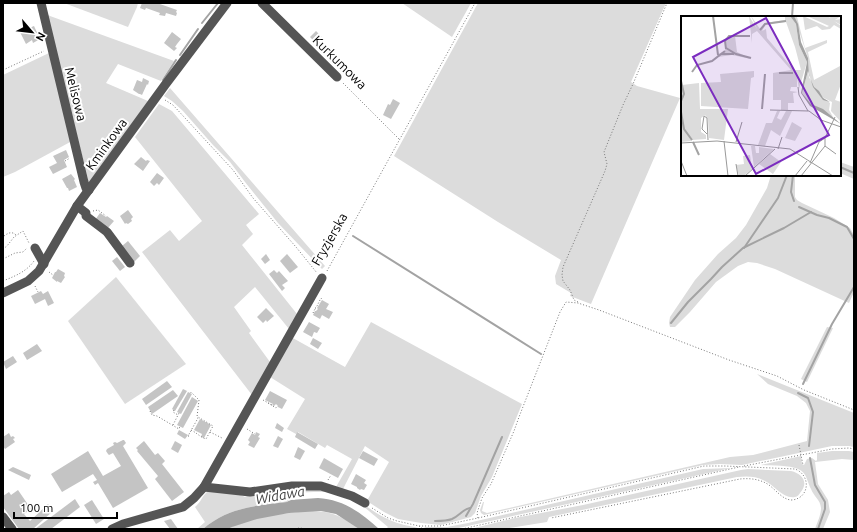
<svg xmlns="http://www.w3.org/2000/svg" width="857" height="532" font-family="Ubuntu,sans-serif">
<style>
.green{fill:#dcdcdc}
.water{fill:#a3a3a3}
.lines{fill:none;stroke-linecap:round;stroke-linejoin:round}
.stream{stroke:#a3a3a3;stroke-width:2}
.building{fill:#c4c4c4}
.path{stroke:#777;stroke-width:1;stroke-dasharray:1 2;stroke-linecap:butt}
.minor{stroke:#555;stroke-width:9}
.labels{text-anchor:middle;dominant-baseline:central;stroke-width:4;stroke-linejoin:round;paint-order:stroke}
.street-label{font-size:13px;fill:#000;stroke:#fff}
.water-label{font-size:14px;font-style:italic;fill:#444;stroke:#fff}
.inset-river{fill:none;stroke:#a3a3a3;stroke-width:2}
.inset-road{fill:none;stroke:#999;stroke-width:1}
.view{fill:#7b2cbf;fill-opacity:0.15;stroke:#7b2cbf;stroke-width:2}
.inset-edge{fill:none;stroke:#000;stroke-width:2}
</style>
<rect width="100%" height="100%" fill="#fff"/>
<g class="green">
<path d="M64,3H138L137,7L128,27Z"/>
<path d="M402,3H471L452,37Z"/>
<path d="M478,3H666L631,82L637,86L680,98L591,304L570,296L571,293L556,284L555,276L561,260L498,222L394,156Z"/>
<path d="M46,14L50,16L174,61L161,81L118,64L106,83L148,101L89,183Z"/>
<path d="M49,53L72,141L15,172L3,177V75Z"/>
<path d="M170,88L325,266L322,269L321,268L278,223L245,182L230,162L213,145L183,111L172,101L164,96Z"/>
<path d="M159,104L172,111L259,214L246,225L253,234L242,245L297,314L289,329L255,287L234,307L251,331L249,333L270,362L252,395L142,252L170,230L179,241L202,221L135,137Z"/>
<path d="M840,162L854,167V179L840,173Z"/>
<path d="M771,175H795V197L797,200L802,203L834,218L850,228L854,235V292L849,303L775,269L757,263L748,262L738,266L716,282L690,312L675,327H670L669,323L670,317L695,280L718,254L736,238L746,225L767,188Z"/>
<path d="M116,277L186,364L125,404L68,321Z"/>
<path d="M371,322L522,404L492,477L481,496L475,513L471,517L441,525L421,523L398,519L384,512L370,503L368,499L389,462L365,446L343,489L336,487L352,459L327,445L325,448L298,432L296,434L287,429L305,399L270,377L291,337L345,367Z"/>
<path d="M827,327L833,328L807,382L801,379Z"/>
<path d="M757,374L854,413V447L849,446H832L742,465L720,464L703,465L484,515L481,513L480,510L483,502H484L482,511L487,513L730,457L753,455L807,441L810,411L806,403L797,396L768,384Z"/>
<path d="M832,451H849L854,452V460L842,459L815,462L818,484L828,500L830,512L823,529H815C817,523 821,515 821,508C820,499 814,497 811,489C807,482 807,472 798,469C789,465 771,466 761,465L801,456L802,464L804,465L807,459L812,458L816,461L817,460V453Z"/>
<path d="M731,468L454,529H427L424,527H447L468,523L703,469Z"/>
<path d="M748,469L791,471C803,474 809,483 800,493C798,496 798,496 795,497C783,499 774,485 765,481C756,476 747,476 737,477L549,517L547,522L504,529H470L515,518L583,505L741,470Z"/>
<path d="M321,488L329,492H314L290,493V500L287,502C255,506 229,507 203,529H197L205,522L195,507C202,501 201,497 208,491L239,494L245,497L250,495L279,491Z"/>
<path d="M362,503C374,512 386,520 401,524C407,526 414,526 420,529H386L388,527L363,506Z"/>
<path d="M308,511C331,511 340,515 359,529H228C247,517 285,513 308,511Z"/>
</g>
<path class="water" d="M318,498C342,499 362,513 379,529H359L336,514L321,511L289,513L257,519L232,527L228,529H203C229,507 255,506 287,502L290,500Z"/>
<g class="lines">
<g class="stream">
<path d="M792,17L793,3"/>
<path d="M202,23L218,3"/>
<path d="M180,55L198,29"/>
<path d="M163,80L176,60"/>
<path d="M840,167L854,173"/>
<path d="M793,175L791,192L794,201"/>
<path d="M799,207L817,215L829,218L847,227L854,239"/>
<path d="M353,236L541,354"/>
<path d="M744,248L778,198L787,175"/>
<path d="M671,323L688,302L711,279L722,267L743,248L784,228L811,212"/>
<path d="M803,384L832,324L854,287"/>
<path d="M798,393L808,398L813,412L809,446"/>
<path d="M810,458L815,485L825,502V509L818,529"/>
<path d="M466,516L473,504L502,437"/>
<path d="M435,521C441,521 447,521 452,519C459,516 463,509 470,508"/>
</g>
</g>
<g class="building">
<path d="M142,3H157L177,10L176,12L177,13L176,16L166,13L165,16L159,15L160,13L146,8L145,10L140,8Z"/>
<path d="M34,26L40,39L33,43L32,40L26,44L20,32Z"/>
<path d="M316,31L325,40L318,47L312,41L313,40L310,37Z"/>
<path d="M172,32L181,39L177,44L175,47L177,48L174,51L164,43Z"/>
<path d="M143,78L149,81L148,85L147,84L142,95L140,94H139L133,90L137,80L142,82Z"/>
<path d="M393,99L400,103L391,119L383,115L388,104L390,105Z"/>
<path d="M66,150L69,157L64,160L67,167L53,174L49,167L57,163L53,156Z"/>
<path d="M141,157L146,161L147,160L150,161L143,171L134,164Z"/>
<path d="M157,173L164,178L159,185L157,183L154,186L150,182Z"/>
<path d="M71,174L75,179L74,180L77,187L69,191L68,188H67L62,179Z"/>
<path d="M128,210L133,217L131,219L132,221L128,224L126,223L125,224L120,216Z"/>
<path d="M100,213L106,217L107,216L114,221L107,229L95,220Z"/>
<path d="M128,241L140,256L134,262L122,246Z"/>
<path d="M266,254L270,260L265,264L261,259Z"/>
<path d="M287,254L298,267L290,273L280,261Z"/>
<path d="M117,257L125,267L120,271L112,261Z"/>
<path d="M58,269L65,273L64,276L65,277L61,283L57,281V282L52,278L55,272H56Z"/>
<path d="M274,270L277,273L279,271L288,281L282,285L285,288L282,291L269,274Z"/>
<path d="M41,291L43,294L48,291L54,303L48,306L45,299L35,304L31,296Z"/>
<path d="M322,300L329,304L326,309L333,312L329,319L322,315L320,319L313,315L315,311H316L318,309L317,308Z"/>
<path d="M266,308L274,316L267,322L266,320L263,323L257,317Z"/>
<path d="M309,322L320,328L317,333L314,332L312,337L303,332Z"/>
<path d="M313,338L322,343L318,349L310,344Z"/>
<path d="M37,344L42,351L27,360L23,353Z"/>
<path d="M13,356L17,362L6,369L3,362Z"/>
<path d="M167,381L172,387L146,405L142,399Z"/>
<path d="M183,389L187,391L175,411L172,409Z"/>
<path d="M173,390L178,396L152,414L148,407Z"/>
<path d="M270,391L287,400L282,409L278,407V406L276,404L274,406L272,405L273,404L265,400Z"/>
<path d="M188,392L192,394L181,414L177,412Z"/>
<path d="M192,397L198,401L183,428L177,425Z"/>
<path d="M200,419L211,425L204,438L201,437L202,434L194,430Z"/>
<path d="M277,423L284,428L282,432L275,428Z"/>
<path d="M179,430L188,435L185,439L177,434Z"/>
<path d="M256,432L260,434L258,437L260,438L254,448L248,445L250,442L248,440L252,433L255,435Z"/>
<path d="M297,432L318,444L315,449L295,437Z"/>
<path d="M9,433L11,437L13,436L15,438L13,439L15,442L5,449L3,446V437Z"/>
<path d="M278,436L283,439L278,448L273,446Z"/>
<path d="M123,440H124L126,443L123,446L148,488L113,508L98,483L95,485L93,482L97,480L93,474L62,492L51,474L88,451L103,476L121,466L113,453L109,455L108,454L106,451L107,449L114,445L113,443L115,442L117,443Z"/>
<path d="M144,441L155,455L158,453L165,461L162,464L184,492L172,501L155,479L158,476L137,451L138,450L136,448Z"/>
<path d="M175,441L182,445L178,453L171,449Z"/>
<path d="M298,447L305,451L300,460L294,457Z"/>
<path d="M363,451L378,459L374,466L359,458Z"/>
<path d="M324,458L343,469L338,478L319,468Z"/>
<path d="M13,467L31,475L29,480L8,470Z"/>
<path d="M356,474L366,480L364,483L367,485L364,490L361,489L360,490L357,488V487L351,484Z"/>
<path d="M18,490L31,509L24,514L30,521L48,504L53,511L33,529H19L3,507V496L9,492L11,495Z"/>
<path d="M75,499L80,507L51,529H35Z"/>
<path d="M92,500L104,519L96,524L84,505Z"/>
<path d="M171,519L178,529H170L164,521Z"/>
</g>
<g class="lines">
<g class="path">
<path d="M3,70L44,51"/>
<path d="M343,83L399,139"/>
<path d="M165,100L173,105L233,170L253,198L296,247L317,273"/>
<path d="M65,161L70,158"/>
<path d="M93,211L98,210L106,216"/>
<path d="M4,236C8,233 12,231 16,235"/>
<path d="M3,249L7,246L14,237L23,231L29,243"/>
<path d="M3,259L15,253L23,252L27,248"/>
<path d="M327,271L475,3"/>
<path d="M49,272L53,275"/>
<path d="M3,281C15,276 26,272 34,261"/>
<path d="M35,286L38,292"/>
<path d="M578,302L574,300L570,290L563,281L562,275L563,267L605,171L607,164L604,152L623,105L633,84L667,3"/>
<path d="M315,308H316L321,298L322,299"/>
<path d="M313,313L315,309"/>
<path d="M263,400L272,405"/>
<path d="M268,403L276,408L278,406"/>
<path d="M174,410L173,412L178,415"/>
<path d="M150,411L152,415L157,416L179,429L180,426"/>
<path d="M173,425L179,413"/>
<path d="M247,429L255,434"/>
<path d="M191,430C197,433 200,437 206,439L213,426L198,417"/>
<path d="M210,432L222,438"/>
<path d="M189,436H188L198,418L197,417L199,400L191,392L190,393"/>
<path d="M799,445L803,465"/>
<path d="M744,466L832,449L849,448L854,449"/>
<path d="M328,480L331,475"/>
<path d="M372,508L388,518L397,521L419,526H440L478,518L704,466H725L795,469C811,475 810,498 792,500C783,500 777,491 769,485C760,479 750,478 740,479L551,518"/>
<path d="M478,518L477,513L482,498L491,484L514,431L519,417L560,312L566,302L578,303L599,310L729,360L777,376L804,390L854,410"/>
<path d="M419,526L423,529"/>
<path d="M250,529H254"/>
<path d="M295,529L299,528L309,529"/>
<path d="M462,529L739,467"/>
</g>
<g class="minor">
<path d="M41,3L84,182L86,188L89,190"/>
<path d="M262,3L337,77"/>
<path d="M77,206L86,213V216L107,232L130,263"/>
<path d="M35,248L44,264"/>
<path d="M3,293L28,281L39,271L77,206L165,85L227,3"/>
<path d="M204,487L250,492L292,486H321L352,496L365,503"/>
<path d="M3,517L12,529"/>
<path d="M112,529L123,524L183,507L194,498L204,487L322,278"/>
</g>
</g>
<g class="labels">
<g class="street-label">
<text transform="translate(340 62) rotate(45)">Kurkumowa</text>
<text transform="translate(76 94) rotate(76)">Melisowa</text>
<text transform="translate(106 144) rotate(-54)">Kminkowa</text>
<text transform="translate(329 239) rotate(-60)">Fryzjerska</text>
</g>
<g class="water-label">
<text transform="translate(280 495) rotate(-10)">Widawa</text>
</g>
</g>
<g transform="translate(681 16)">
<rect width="160" height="160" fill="#fff"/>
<path d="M32,0L37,38L44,35V25L48,20H54L56,36L70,43L51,39L37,41ZM68,0L76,13L70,0L79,13L84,7L104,4V0H109L115,8L118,29L126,46L118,73L116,61V71H110L109,75L117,76L112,77L113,87H107V94H100V84H92V57L110,54L76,15L71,18V27ZM105,6L114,31L120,54H113L86,22L85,13L81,15L85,8ZM113,0L116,1L124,32L146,24V27L127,36L133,64L159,50L160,52V68L154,84L160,86V106L150,95L151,86L141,81L149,87L148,94L152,101L130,88L121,77L127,55L128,61L133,71L128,59L127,42ZM122,0L146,11L148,10L126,0H146L151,3L147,0H160L154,4L160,3V9L153,5L160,10V13L153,9L149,13L141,14L136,10L124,14ZM73,55V61L70,62L67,93L20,90V67L40,66L39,58ZM0,67L1,71V69L18,67L19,93H47L43,124L28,122L27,103L24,99L20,102V116L25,119V123L11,124L9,122L11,125L0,126ZM96,95H99L96,102L100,104L105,95H111L99,120L90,114L84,130L77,129L85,107H91ZM111,106L121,112L114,125L104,122ZM70,130H74L75,137H78V131L93,133L73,151ZM89,138L100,146L92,158L78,148ZM69,139L71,153L63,160H58L55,149L63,148L62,140Z" fill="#dcdcdc" fill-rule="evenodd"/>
<path d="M109,0H113L117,8L120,26L127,42L128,59L133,71L138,75L142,82L149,86L142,84L132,71L127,55L121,77L130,88L142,93L160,108L129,90L120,77L126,46L118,29L115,8Z" fill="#a3a3a3"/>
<path class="inset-river" d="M32,0L37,39M79,14L84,8L105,5M45,32L55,38L70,42M45,33L44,25L48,20H69M40,38H53M11,56L16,49L31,45L44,35M98,57H112M0,65L3,78L0,85M81,93L84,58M0,96L3,113L11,124M12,126L18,139"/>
<path class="inset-road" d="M117,71L118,79L127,95M89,94L128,95L140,104L160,111M26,118L21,113L23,100L26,102L27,124M43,125L47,160M55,126L61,106M0,127L36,125L109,133L152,160M144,130L155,138M97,133L101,121M0,145L6,160M129,147L138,126L144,122L154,101M55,148L57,160M64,160L94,133M114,160L126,145M120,160L144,130V122"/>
<path class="view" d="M85,2L148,119L75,158L12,41Z"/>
<rect width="160" height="160" class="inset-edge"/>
</g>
<rect width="857" height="532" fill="none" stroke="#000000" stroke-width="8"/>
<g transform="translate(32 32) rotate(118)" stroke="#ffffff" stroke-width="3" paint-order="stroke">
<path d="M0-3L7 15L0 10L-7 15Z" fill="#000000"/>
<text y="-6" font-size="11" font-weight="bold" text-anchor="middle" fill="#000000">N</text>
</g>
<path d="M14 512v6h103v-6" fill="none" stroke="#000000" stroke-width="2"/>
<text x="20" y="512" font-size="12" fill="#000000" stroke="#ffffff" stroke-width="3" paint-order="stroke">100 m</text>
</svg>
